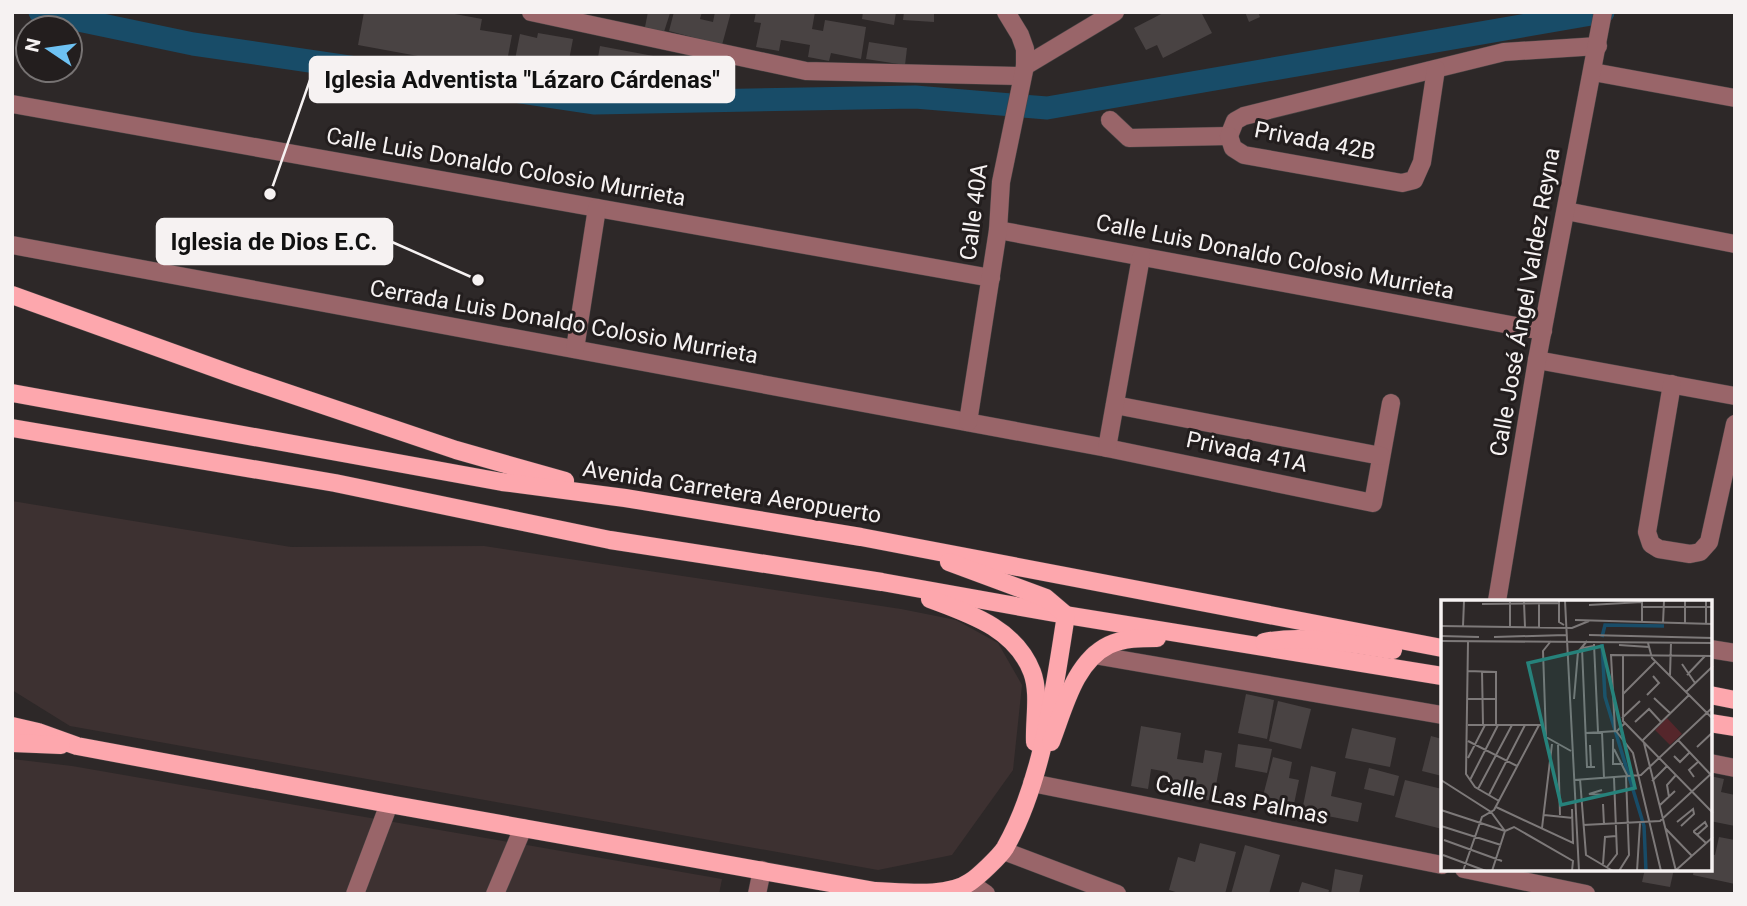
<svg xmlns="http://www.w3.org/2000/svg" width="1747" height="906" font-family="Roboto,sans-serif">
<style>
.built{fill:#3d3131}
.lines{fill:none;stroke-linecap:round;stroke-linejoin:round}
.canal{stroke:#184c68;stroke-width:23}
.building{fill:#494343}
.minor-casing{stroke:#494444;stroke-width:19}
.major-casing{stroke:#494444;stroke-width:19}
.minor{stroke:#996569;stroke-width:18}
.major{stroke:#fda7ad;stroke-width:18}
.labels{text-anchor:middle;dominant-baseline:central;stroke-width:6;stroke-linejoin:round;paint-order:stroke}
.street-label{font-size:23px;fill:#f6f2f2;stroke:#231e1e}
.inset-river{fill:none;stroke:#184c68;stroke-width:3.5}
.inset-road{fill:none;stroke:#7d7979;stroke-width:2}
.view{fill:#26827b;fill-opacity:0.15;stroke:#26827b;stroke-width:3.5}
.inset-edge{fill:none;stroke:#f6f2f2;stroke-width:3.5}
.leader{fill:none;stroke:#f6f2f2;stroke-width:2.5}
.callout-dot{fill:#f6f2f2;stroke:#231e1e;stroke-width:2.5}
.callout{fill:#f6f2f2;stroke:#f6f2f2;stroke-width:2.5}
.callout-label{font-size:24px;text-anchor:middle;font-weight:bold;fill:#111}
</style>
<rect width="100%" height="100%" fill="#2d2828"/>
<g class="built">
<path d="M12,501L291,547L484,546L901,609L956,620L998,643L1022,685L1013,770L952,855L878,870L70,726L12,690Z"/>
<path d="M12,759L72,766L722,879L719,894H12Z"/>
</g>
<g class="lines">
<path class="canal" d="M40,12L193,44L595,103L915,97L1047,108L1603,12"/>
</g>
<g class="building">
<path d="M364,12H444L482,19L480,30L512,35L505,72L358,45Z"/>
<path d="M648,12L670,13L664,32L645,27Z"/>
<path d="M674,12H702L700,19L713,22L715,12H731L722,45L669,31Z"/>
<path d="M756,12H815L812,29L823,31L825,20L866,27L861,59L831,53L829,61L808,57L810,45L781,40L779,51L756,47L761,23L754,22Z"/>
<path d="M863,12H896L894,25L862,19Z"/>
<path d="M904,12H934V22L903,20Z"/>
<path d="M1165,12H1201L1212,33L1163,58L1157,45L1146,50L1134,28Z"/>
<path d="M1245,12H1258L1260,17L1249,22Z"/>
<path d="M538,33L573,39L565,81L513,70L520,34L537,38Z"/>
<path d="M869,42L907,48L905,65L866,59Z"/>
<path d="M600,46L664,58L659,87L583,73L585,61L597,63Z"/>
<path d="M1246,694L1274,700L1267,739L1238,733Z"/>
<path d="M1278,701L1311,709L1301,749L1269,741Z"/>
<path d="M1141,726L1181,733L1177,759L1203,763L1205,750L1222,753L1213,801L1164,792L1168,772L1151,769L1148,789L1131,786Z"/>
<path d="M1352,728L1396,738L1390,767L1345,758Z"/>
<path d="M1431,736L1442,739V776L1422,771Z"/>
<path d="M1238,744L1272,749L1267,773L1235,767Z"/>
<path d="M1273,757L1292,762L1289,778L1299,780L1294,804L1263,796Z"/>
<path d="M1311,766L1336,772L1331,796L1362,803L1358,822L1302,811Z"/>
<path d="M1369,768L1399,776L1394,796L1364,789Z"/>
<path d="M1710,776L1724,779L1721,792L1735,795V826L1710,821Z"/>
<path d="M1405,780L1442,789V829L1395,817Z"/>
<path d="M1719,837L1735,840V884L1693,875L1694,869H1710V854L1715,855Z"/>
<path d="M1200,843L1236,852L1225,894H1182L1169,890L1178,857L1195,862Z"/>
<path d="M1245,845L1280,855L1269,894H1231Z"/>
<path d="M1335,869L1363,875L1359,894H1331Z"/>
<path d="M1645,869H1674L1670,887L1642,882Z"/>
<path d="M1302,882L1329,890L1328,894H1298Z"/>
</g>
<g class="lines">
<defs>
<g id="minor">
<path d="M531,12L806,71L1022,76"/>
<path d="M1025,66L1115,12"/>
<path d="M1593,72L1735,98"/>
<path d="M12,104L991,278"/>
<path d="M1110,120L1129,138L1229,136"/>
<path d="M1229,136L1235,121L1244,116L1504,52L1598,46"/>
<path d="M1229,136L1233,148L1244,155L1402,183L1414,180L1422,162L1436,69"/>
<path d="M1566,211L1735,244"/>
<path d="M998,230L1543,331"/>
<path d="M12,245L1107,448L1373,503L1391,403"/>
<path d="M575,349L597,208"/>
<path d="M1537,360L1735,396"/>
<path d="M1672,384L1647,532L1651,544L1659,549L1690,554L1700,552L1709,542L1735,424"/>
<path d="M1115,405L1381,456"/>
<path d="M968,422L998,230L1001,182L1025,66V49L1020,35L1006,12"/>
<path d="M1107,448L1141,257"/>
<path d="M1497,601L1537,360L1603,12"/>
<path d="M1710,649L1735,653"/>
<path d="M1094,655L1442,715"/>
<path d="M1710,763L1735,768"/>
<path d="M1032,783L1442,865"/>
<path d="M1004,851L1117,894"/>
<path d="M1464,869L1586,894"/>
<path d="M970,883L986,894"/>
<path d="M355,894L389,804"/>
<path d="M495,894L523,828"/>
<path d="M757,894L762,870"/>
</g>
<g id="major">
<path d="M12,295L237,376L456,450L565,481"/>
<path d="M12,393L502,482L625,498L861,537L1442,648"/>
<path d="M12,428L335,483L610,540L882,582L1066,615L1442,676"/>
<path d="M930,599C970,614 1015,628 1032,672C1040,693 1034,720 1035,742"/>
<path d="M1264,642C1306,634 1351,644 1393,650"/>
<path d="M1710,695L1735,700"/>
<path d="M1710,723L1735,727"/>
<path d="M12,726L38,732L77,746L389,804L875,891C903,892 947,898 970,882C978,877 1000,856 1005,848C1043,781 1054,690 1066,615L1046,598L949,562"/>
<path d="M1051,742C1064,709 1074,662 1109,645C1124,638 1141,638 1157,638"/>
<path d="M12,743L61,745"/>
</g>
</defs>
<use href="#minor" class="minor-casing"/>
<use href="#major" class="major-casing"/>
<use href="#minor" class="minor"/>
<use href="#major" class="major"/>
</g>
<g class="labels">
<g class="street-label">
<text transform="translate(1315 141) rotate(11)">Privada 42B</text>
<text transform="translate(506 167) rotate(10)">Calle Luis Donaldo Colosio Murrieta</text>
<text transform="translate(974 212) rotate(-83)">Calle 40A</text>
<text transform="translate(1275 257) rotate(11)">Calle Luis Donaldo Colosio Murrieta</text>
<text transform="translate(1525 302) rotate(-80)">Calle José Ángel Valdez Reyna</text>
<text transform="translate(564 322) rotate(10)">Cerrada Luis Donaldo Colosio Murrieta</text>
<text transform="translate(1247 452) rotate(12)">Privada 41A</text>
<text transform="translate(732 492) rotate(9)">Avenida Carretera Aeropuerto</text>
<text transform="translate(1242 800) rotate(11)">Calle Las Palmas</text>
</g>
</g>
<g transform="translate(1441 600)">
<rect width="271" height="271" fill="#2d2828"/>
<path d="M226,118L241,134L229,145L214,130Z" fill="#55262b"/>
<path class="inset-river" d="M161,37L164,25L223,26M161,44L164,97L203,226L205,271"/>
<path class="inset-road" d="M118,1V22L123,25M124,1L138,271M69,2V27M83,2L84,27M98,3V27M41,4L118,3M148,5L201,2V22M201,7H272M134,20L272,24M222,23L223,1M244,23V1M265,24V1M0,26L131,28L148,21M22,26L23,1M148,35L272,38M0,36L38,37M53,37L125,35M0,41L272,43M110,41L102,51L105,137L130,151M27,42L25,174L34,187L58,201M207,43L211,58L272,119M153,44L157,132M178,45L208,47M153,46L141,48L146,167H154M182,55V121L272,213M241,64L254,83M27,71L55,72V125M41,71L42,125M229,75L230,43M246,75L264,56M245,92L272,66M182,94L215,61M206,95L218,83L212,76M213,98L229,113M27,99H55M133,99L137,52L146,41M181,118L199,101M194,122L208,109L220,122M27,125H101M174,131L170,55L272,56M175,131L192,153L220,271M161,132L163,178M145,133L176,131L184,123M172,139V164H182M202,140L248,95M237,140L271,176M27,141L76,166M203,143L235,271M117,145L119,215M149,145L150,167M256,147L272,132M173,149L187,177M233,156L239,162L249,152M27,158L44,125M253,177L248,170L258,161M139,179L145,255L172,271M0,180L50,212L64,231M29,180L57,125M133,180L200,175L272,107M211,181L226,166M37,189L71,125M161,190L148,194L166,195M48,195L84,125M228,197L226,185L235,175M162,204L163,225M218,206L234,191M55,207L132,243L131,209M0,210L64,231M103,215L132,218M236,222L252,209L253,214L240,226M142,225L219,221L272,172M0,226L60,245M101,228L111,144M224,228L251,256M64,231L73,227L132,261L131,271M256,235L266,226L264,222L253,231V232L265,243M3,240L61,261M2,255L45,271M162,264L164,237L175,236M166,267L176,254L173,178M22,271L41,217L53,210L98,125M51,271L64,231M178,271L188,255L185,177M196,271L199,223M234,271L272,237"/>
<path class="view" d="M161,46L194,188L120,205L87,63Z"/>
<rect width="271" height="271" class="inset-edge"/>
</g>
<path class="leader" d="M270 194L310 80M478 280L392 242"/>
<g class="callout-dot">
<circle cx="270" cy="194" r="7"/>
<circle cx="478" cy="280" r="7"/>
</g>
<g class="callout">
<rect x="310" y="57" width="424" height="45" rx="7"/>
<rect x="157" y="219" width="235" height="45" rx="7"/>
</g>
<g class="callout-label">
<text x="522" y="88">Iglesia Adventista "Lázaro Cárdenas"</text>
<text x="274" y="250">Iglesia de Dios E.C.</text>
</g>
<rect width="1747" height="906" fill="none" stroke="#f6f2f2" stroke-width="28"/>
<g transform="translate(49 49) rotate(283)"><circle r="33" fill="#231e1e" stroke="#777373" stroke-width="2"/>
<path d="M0-5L12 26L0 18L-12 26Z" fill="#6ec2f3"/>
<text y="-10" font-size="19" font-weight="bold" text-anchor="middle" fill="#f6f2f2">N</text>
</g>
</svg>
